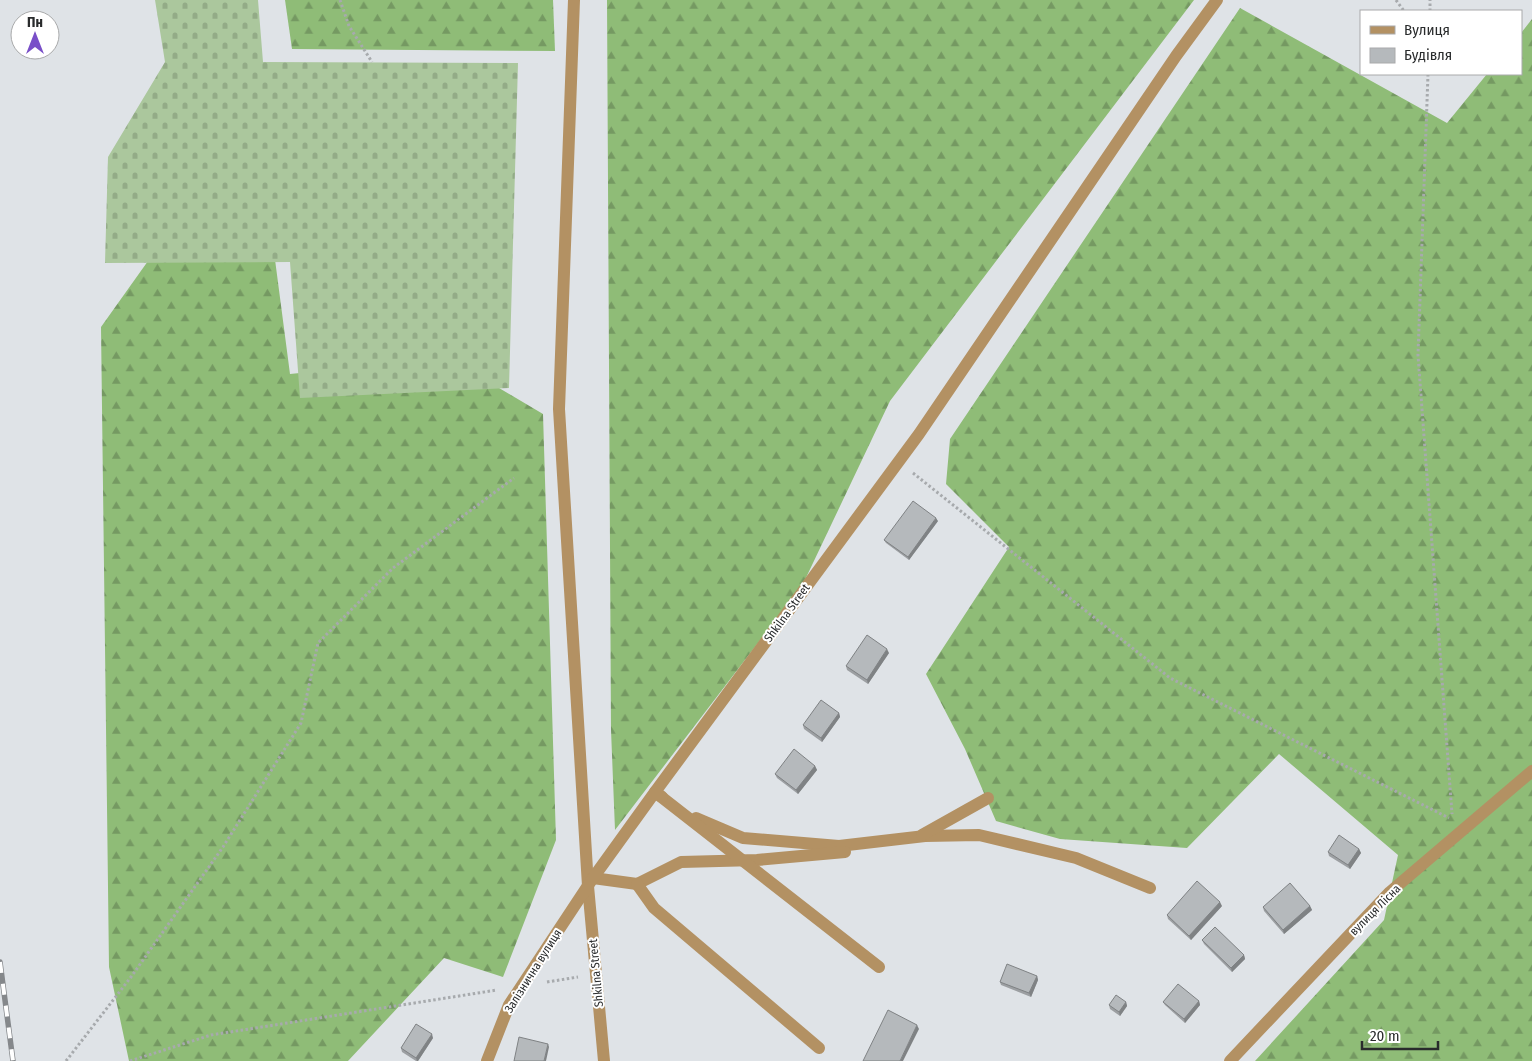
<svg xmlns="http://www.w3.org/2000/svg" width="1532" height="1061" font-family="'Fira Sans Condensed',sans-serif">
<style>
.forest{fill:url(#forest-firs)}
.cemetery{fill:url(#cemetery-stones)}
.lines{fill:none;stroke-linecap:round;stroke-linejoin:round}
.path{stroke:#a7aaad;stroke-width:3;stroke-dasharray:2.5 2.5;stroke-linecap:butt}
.minor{stroke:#b39163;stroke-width:12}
.rail-casing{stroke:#85888b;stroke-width:5.5}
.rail{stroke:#fff;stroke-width:4;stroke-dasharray:11;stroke-linecap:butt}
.wall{fill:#9c9fa2}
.shaded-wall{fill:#7f8284}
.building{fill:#b5b9bc;stroke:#7f8284}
.labels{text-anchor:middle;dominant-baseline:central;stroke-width:4;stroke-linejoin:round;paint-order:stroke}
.street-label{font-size:12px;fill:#292b2c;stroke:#fff}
</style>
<defs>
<pattern id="forest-firs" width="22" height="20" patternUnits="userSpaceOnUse" patternTransform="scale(1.25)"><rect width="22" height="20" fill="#8fbc77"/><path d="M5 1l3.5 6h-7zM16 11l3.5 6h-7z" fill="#759962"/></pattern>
<pattern id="cemetery-stones" width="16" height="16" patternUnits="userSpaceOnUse" patternTransform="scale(1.25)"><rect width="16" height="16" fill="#abc79d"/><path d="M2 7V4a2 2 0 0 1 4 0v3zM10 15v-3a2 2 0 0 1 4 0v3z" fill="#93ab87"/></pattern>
</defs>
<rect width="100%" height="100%" fill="#dfe3e7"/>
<g class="forest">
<path d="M285,0H553L555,51L292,49Z"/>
<path d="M607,0H1194L890,401L803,584L615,830L611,730Z"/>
<path d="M1240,8L1447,123L1487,74H1521V33L1532,19V1061H1255L1384,920L1398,855L1279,754L1187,848L1060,839L996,821L965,749L926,674L1009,547L946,484L950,439Z"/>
<path d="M271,229L290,374L398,363L472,372L543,414L556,840L503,977L444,958L348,1061H129L109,967L101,327L148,261Z"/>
</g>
<path class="cemetery" d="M155,0H258L263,62L518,63L509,388L300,398L290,262L105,263L108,157L165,62Z"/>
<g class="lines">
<g class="path">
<path d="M340,0L349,26L372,62"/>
<path d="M1396,0L1404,11"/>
<path d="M1430,11V0"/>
<path d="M1428,74L1418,355L1452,814"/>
<path d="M913,473L1170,678L1449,818"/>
<path d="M547,982L578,977"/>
<path d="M66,1061L131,977L223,847L301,723L318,643L393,568L514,478"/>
<path d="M130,1061L211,1035L497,990"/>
</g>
<g class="minor">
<path d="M574,0L559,409L588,886L604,1061"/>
<path d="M696,818L743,838L839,846L925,836L979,835L1076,858L1150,888"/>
<path d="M922,835L988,798"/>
<path d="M593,878L637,884L681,862L757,860L845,852"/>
<path d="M637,884L654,908L819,1048"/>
<path d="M879,967L655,792L919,434L1176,56L1217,0"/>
<path d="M487,1061L509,1005L593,878L655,792L662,797"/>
<path d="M1230,1061L1390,892L1532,771"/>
</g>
<defs>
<path id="rail" d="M0,962L13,1061"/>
</defs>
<use href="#rail" class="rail-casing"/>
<use href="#rail" class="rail"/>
</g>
<g class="wall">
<path d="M938,521L909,560L886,543L884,540Z"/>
<path d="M889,653L868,684L847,670L846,666Z"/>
<path d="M839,713L840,717L822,742L804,729L803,725Z"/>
<path d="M815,766L817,770L798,794L777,778L775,774Z"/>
<path d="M1359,849L1361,853L1350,869L1329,856L1328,852Z"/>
<path d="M1222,906L1191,940L1168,919L1167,915Z"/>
<path d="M1310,906L1312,910L1284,934L1264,911L1263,907Z"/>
<path d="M1202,940L1244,955L1245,959L1232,972L1204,944Z"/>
<path d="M1037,976L1038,980L1031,997L1001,985L1000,982Z"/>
<path d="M1199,1001L1200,1005L1185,1023L1165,1005L1163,1002Z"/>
<path d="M1126,1002L1127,1006L1120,1016L1110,1009L1109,1005Z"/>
<path d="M433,1038L418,1061H416L402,1052L401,1048Z"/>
</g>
<g class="shaded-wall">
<path d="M936,518L938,521L909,560L908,557Z"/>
<path d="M887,649L889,653L868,684L867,680Z"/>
<path d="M839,713L840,717L822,742L821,738Z"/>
<path d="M815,766L817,770L798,794L796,790Z"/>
<path d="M1359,849L1361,853L1350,869L1348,865Z"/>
<path d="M1220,902L1222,906L1191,940L1189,936Z"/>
<path d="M1310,906L1312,910L1284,934L1283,930Z"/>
<path d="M1244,955L1245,959L1232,972L1231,968Z"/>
<path d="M1037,976L1038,980L1031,997L1029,993Z"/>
<path d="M1199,1001L1200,1005L1185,1023L1184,1019Z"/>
<path d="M1126,1002L1127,1006L1120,1016L1119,1012Z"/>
<path d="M917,1025L919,1029L903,1061H900Z"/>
<path d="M432,1034L433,1038L418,1061H417L416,1058Z"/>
<path d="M548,1044L549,1047L546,1061H544Z"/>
</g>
<g class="building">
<path d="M913,501L936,518L908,557L884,540Z"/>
<path d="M867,635L887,649L867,680L846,666Z"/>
<path d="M821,700L839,713L821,738L803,725Z"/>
<path d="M794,749L815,766L796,790L775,774Z"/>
<path d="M1339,835L1359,849L1348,865L1328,852Z"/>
<path d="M1197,881L1220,902L1189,936L1167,915Z"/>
<path d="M1290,883L1310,906L1283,930L1263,907Z"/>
<path d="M1215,927L1244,955L1231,968L1202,940Z"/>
<path d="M1007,964L1037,976L1029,993L1000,982Z"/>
<path d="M1178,984L1199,1001L1184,1019L1163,1002Z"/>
<path d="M1116,995L1126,1002L1119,1012L1109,1005Z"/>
<path d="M888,1010L917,1025L900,1061H863Z"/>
<path d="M416,1024L432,1034L416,1058L401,1048Z"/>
<path d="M519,1037L548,1044L544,1061H514Z"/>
</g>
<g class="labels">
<g class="street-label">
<text transform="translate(787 613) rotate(-54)">Shkilna Street</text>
<text transform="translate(1375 910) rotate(-45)">вулиця Лісна</text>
<text transform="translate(533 971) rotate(-58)">Залізнична вулиця</text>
<text transform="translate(596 973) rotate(-95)">Shkilna Street</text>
</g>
</g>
<rect x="1360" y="10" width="162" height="65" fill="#ffffff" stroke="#a9aaab"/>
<rect x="1370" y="26" width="25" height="8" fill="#b39163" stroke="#a9aaab"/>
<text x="1404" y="35" font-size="15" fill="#292b2c">Вулиця</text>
<rect x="1370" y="48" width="25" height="15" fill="#b5b9bc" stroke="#a9aaab"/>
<text x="1404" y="60" font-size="15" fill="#292b2c">Будівля</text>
<g transform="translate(35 35)"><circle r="24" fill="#ffffff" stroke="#a9aaab"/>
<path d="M0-4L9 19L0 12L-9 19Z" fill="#794fc8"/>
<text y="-8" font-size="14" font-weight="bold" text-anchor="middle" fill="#292b2c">Пн</text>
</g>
<path d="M1362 1041v8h76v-8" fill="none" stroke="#292b2c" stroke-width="2.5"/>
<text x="1370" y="1041" font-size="15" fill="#292b2c" stroke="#ffffff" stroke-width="4" paint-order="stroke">20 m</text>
</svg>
